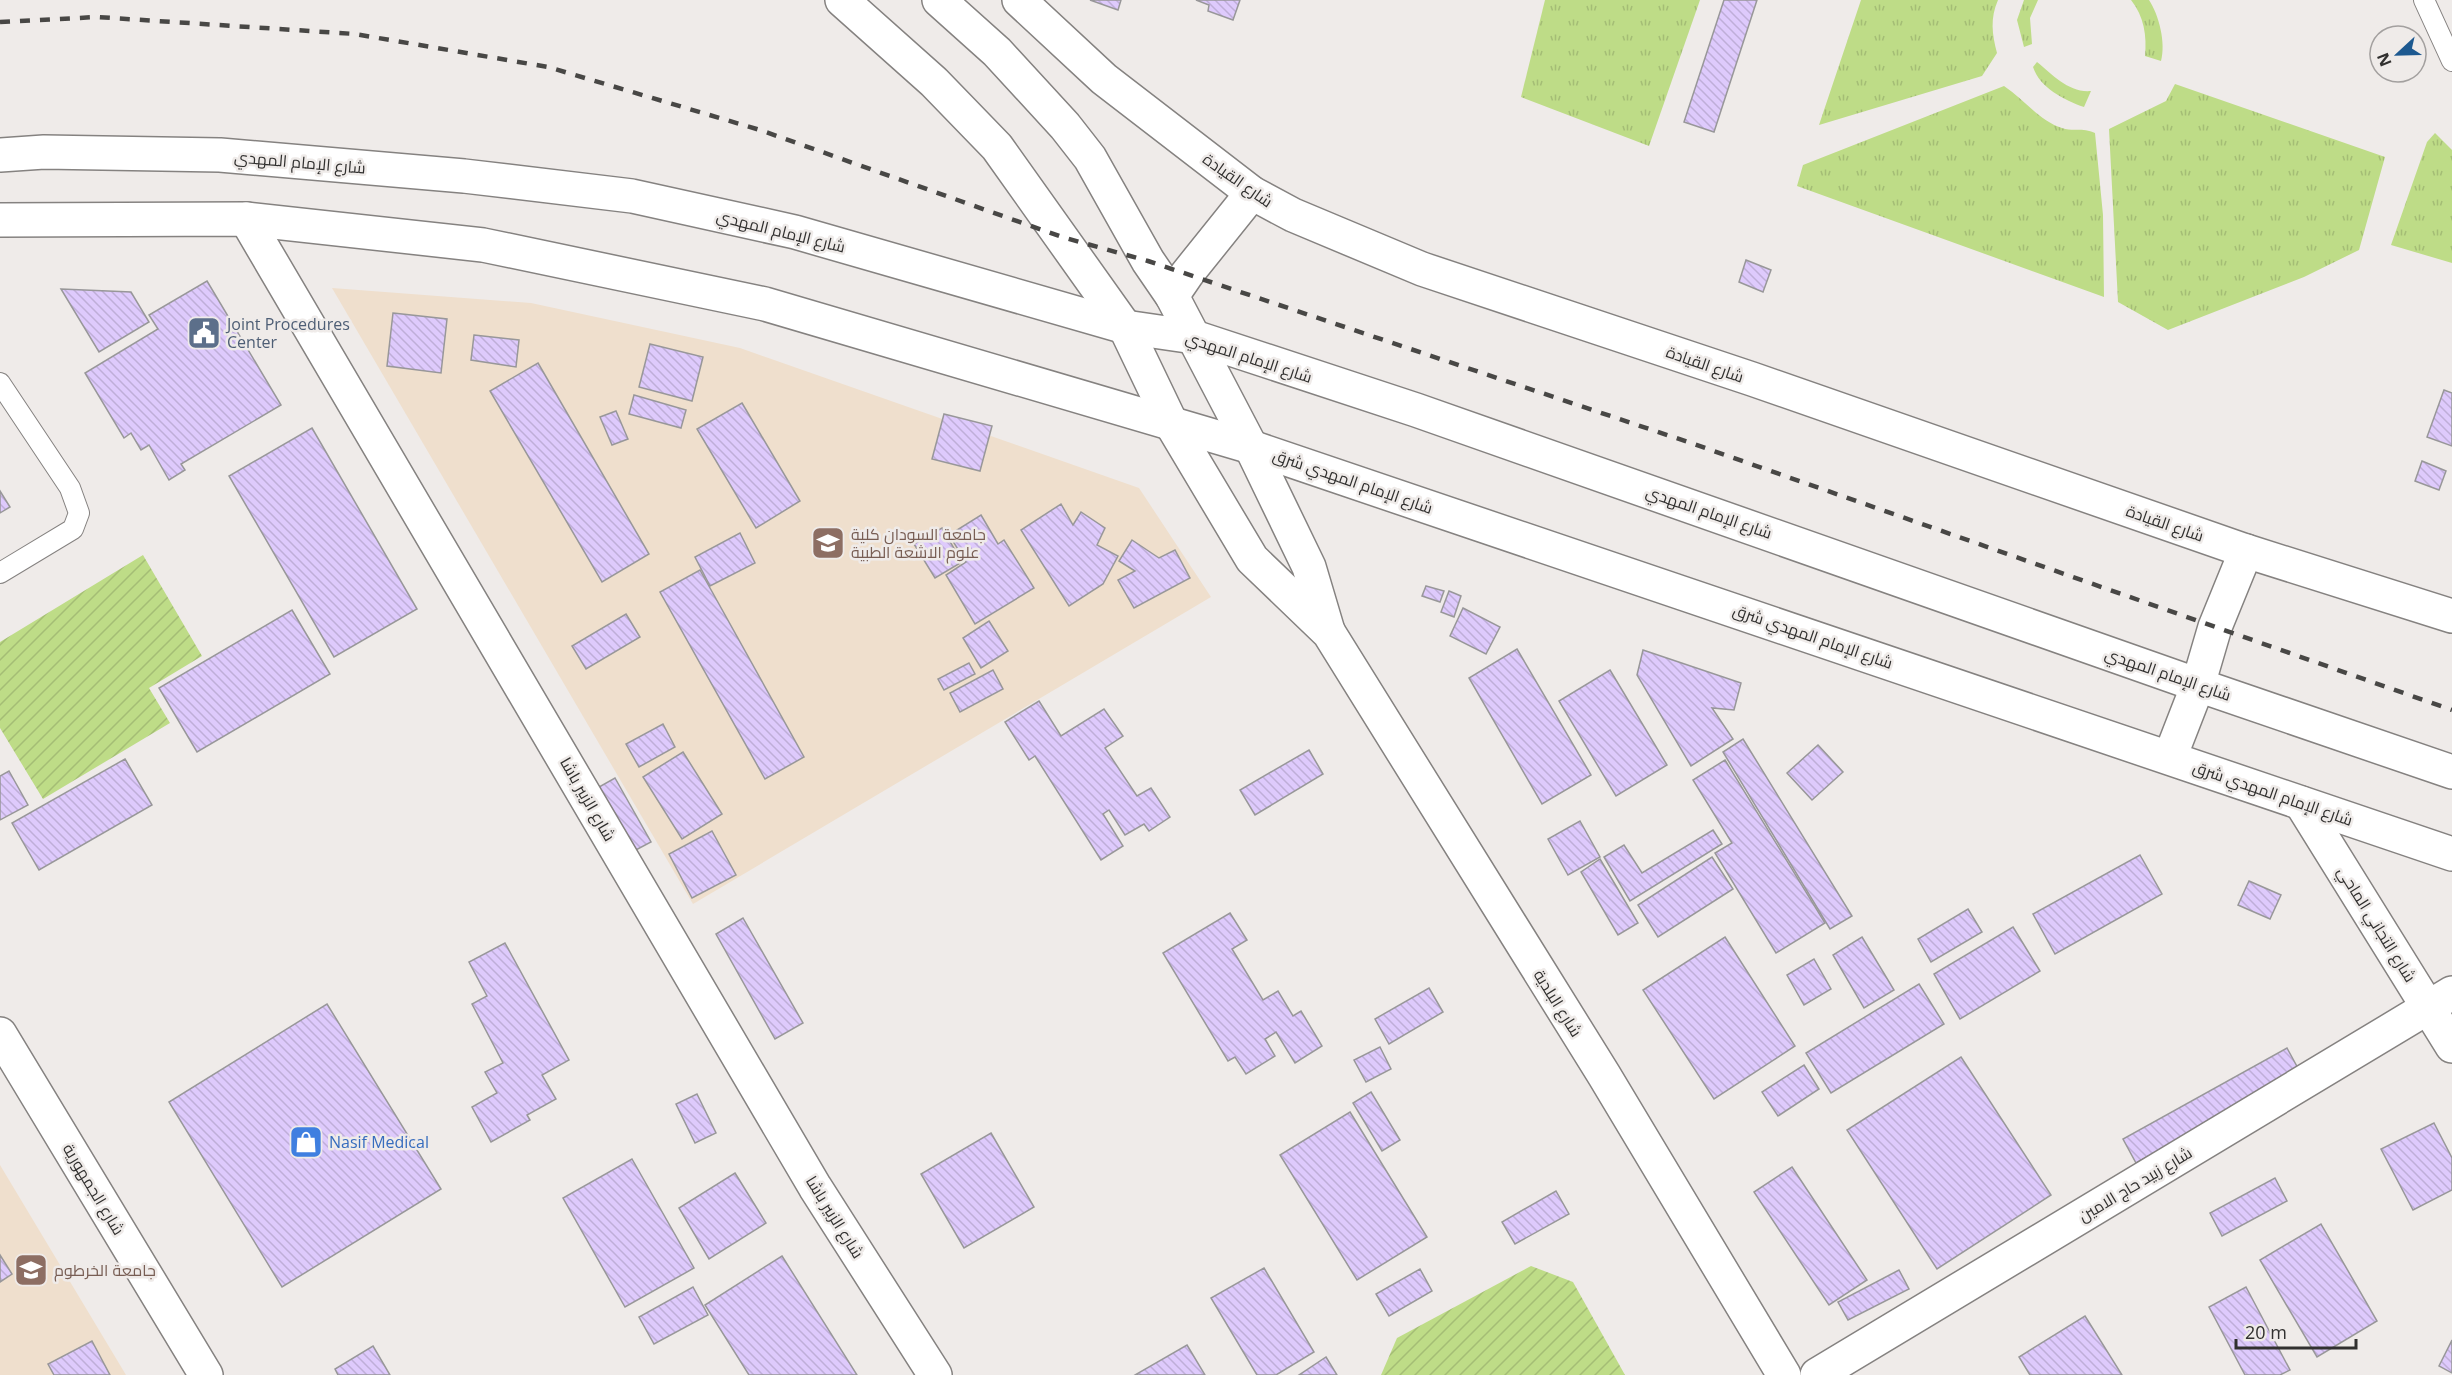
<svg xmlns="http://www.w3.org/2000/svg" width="2452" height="1375" font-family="'Open Sans',Cairo,sans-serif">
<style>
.education{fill:#efdfcd}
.grass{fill:url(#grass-tufts)}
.garden{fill:url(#garden-furrows)}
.building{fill:url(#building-back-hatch);stroke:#989799;stroke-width:1.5}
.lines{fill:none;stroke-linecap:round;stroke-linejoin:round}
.service-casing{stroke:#858280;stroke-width:22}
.minor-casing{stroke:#858280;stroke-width:36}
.tertiary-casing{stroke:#858280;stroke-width:36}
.secondary-casing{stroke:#858280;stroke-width:36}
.primary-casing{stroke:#858280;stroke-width:36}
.service{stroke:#fff;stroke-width:20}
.minor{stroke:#fff;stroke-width:33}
.tertiary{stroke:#fff;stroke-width:33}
.secondary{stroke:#fff;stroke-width:33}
.primary{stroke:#fff;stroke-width:33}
.rail{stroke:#484745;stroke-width:4.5;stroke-dasharray:10 10;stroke-linecap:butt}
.labels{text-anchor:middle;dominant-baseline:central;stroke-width:5;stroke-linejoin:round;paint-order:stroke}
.street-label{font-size:16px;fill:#31302f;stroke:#efebe9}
.service-label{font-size:16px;fill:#4e5e75;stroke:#efebe9;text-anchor:start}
.education-label{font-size:16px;fill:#785e54;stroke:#efebe9;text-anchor:start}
.shop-label{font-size:16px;fill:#366cbe;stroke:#efebe9;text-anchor:start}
</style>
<defs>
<pattern id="grass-tufts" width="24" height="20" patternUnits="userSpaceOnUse" patternTransform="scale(1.5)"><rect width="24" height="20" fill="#bedc87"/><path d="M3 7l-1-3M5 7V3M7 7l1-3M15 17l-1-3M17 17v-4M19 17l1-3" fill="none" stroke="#a4bd75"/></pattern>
<pattern id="garden-furrows" width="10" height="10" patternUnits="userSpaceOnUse" patternTransform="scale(1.5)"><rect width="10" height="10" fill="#bedc87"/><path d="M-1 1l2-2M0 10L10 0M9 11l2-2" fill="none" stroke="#a4bd75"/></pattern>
<pattern id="building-back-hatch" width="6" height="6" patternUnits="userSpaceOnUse" patternTransform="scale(1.5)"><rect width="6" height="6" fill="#decafc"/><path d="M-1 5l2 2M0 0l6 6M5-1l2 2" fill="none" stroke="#bfaed8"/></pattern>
</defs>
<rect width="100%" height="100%" fill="#efebe9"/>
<g class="education">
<path d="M332,288L531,303L740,348L1139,488L1211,597L693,904Z"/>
<path d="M0,1165L126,1375H0Z"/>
</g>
<g class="grass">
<path d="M1545,0H1700L1649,146L1521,97Z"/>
<path d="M1861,0H1998C1990,18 1992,34 1997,53L1982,76L1819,125Z"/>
<path d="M2024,0H2038L2030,18L2032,44L2024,47L2017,20Z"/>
<path d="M2131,0H2149C2159,15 2166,43 2161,61L2145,56C2147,36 2144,16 2131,0Z"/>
<path d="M2037,62C2053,75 2069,93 2091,91L2084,107C2064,100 2040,88 2033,67Z"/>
<path d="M2175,84L2385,157L2359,250L2304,277L2168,330L2118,302L2109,129L2166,101Z"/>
<path d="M2004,86C2024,99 2039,121 2062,128C2073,132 2082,127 2095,133L2103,215L2104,297L1797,186L1803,165Z"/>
<path d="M2435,133L2452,150V263L2391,245L2427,142Z"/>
</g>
<g class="garden">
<path d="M143,555L202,656L149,688L170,723L43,799L0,728V642Z"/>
<path d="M1531,1266L1573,1282L1625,1375H1381L1397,1338Z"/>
</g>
<g class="building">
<path d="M1090,0H1121L1118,10Z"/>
<path d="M1196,0H1240L1233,20L1208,11L1209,5Z"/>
<path d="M1724,0H1757L1714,132L1684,122Z"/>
<path d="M1746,260L1771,270L1763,292L1739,282Z"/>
<path d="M207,281L281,405L181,464L185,470L169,480L149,445L141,450L131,433L124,438L85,373L158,329L149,315Z"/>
<path d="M61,289L131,292L149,322L99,352Z"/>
<path d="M393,313L447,319L441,373L387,366Z"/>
<path d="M474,335L519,340L516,367L471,360Z"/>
<path d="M650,344L703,357L692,401L639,387Z"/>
<path d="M538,363L649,554L602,582L490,391Z"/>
<path d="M2444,390L2452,393V446L2427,437Z"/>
<path d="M634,395L686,410L681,428L629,414Z"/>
<path d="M742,403L800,501L756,528L697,429Z"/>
<path d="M616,411L628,439L612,445L600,417Z"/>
<path d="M944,414L992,426L980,471L932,459Z"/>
<path d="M312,428L417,609L334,657L229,476Z"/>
<path d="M2422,461L2446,471L2439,490L2415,481Z"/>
<path d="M0,491L10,507L0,513Z"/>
<path d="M1061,504L1073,525L1081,512L1105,528L1097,545L1118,556L1103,584L1069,606L1021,530Z"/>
<path d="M981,515L998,544L1004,540L1034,588L975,624L946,575L966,562L949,535Z"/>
<path d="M942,528L962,562L935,578L914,544Z"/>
<path d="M740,533L755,563L710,586L695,557Z"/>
<path d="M1132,540L1159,558L1175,550L1190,578L1134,608L1118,580L1135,571L1119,561Z"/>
<path d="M700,570L804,757L765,779L660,592Z"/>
<path d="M1426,586L1444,591L1440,602L1422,596Z"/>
<path d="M1449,591L1461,596L1454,617L1441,612Z"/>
<path d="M1463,608L1500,627L1486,654L1450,636Z"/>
<path d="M292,610L330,674L197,752L159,688Z"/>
<path d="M626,614L640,637L586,669L572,646Z"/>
<path d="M989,621L1008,651L981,668L963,638Z"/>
<path d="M1517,649L1591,775L1542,804L1469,678Z"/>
<path d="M1643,650L1741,683L1734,710L1712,708L1733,739L1691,766L1637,675Z"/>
<path d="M969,663L975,674L944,690L938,679Z"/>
<path d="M993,670L1003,689L960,712L950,693Z"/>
<path d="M1610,670L1667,765L1616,796L1559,701Z"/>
<path d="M1039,701L1061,736L1104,709L1123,736L1105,748L1137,796L1151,788L1170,817L1149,831L1144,824L1125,835L1109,810L1103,814L1123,846L1101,860L1035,756L1029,760L1005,722Z"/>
<path d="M663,724L675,747L639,767L626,744Z"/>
<path d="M1743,739L1852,916L1830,929L1723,752Z"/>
<path d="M1818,745L1843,772L1812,800L1787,773Z"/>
<path d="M1309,750L1323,774L1255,815L1240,790Z"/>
<path d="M683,752L722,814L682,839L643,777Z"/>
<path d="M125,759L152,805L39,870L12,823Z"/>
<path d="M1725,760L1825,923L1776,953L1715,853L1732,843L1693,780Z"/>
<path d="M9,771L28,805L0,820V776Z"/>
<path d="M615,778L651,842L634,851L599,787Z"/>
<path d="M1580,821L1600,857L1568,875L1548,839Z"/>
<path d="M1713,830L1722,844L1630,901L1604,857L1624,845L1642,873Z"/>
<path d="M712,831L736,875L692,898L669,854Z"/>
<path d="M2140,855L2162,894L2055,954L2033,914Z"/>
<path d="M1712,857L1733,889L1658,937L1638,905Z"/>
<path d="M1600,859L1638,923L1618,935L1581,872Z"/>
<path d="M2249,881L2281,895L2270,919L2238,905Z"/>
<path d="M1968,909L1982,932L1931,962L1918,939Z"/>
<path d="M1230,913L1247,940L1232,949L1263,1000L1278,991L1293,1016L1301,1011L1322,1046L1295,1063L1276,1032L1265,1039L1275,1056L1246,1074L1235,1057L1228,1061L1163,953Z"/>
<path d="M743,918L803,1023L775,1039L716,934Z"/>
<path d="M2013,927L2040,971L1960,1019L1934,974Z"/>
<path d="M1725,937L1795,1046L1714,1099L1643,990Z"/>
<path d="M1862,937L1894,990L1864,1008L1833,955Z"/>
<path d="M505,943L569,1060L542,1075L556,1099L527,1115L530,1120L491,1142L472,1107L497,1093L485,1072L503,1063L472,1004L487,996L469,962Z"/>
<path d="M1814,959L1831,989L1804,1005L1787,975Z"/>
<path d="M1919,984L1944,1024L1831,1093L1806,1053Z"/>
<path d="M1429,988L1443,1012L1389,1044L1375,1019Z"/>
<path d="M327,1004L441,1189L282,1287L169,1102Z"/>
<path d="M1380,1047L1391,1069L1366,1082L1354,1060Z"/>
<path d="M2287,1048L2300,1072L2136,1163L2123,1139Z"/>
<path d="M1961,1057L2051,1195L1937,1269L1847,1130Z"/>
<path d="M1804,1065L1819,1089L1778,1116L1762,1092Z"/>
<path d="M1371,1092L1400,1140L1382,1151L1353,1103Z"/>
<path d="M697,1094L716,1133L695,1143L676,1104Z"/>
<path d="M1350,1112L1427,1237L1357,1280L1280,1155Z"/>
<path d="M2434,1123L2452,1158V1190L2413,1210L2381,1149Z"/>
<path d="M991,1133L1034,1207L964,1248L921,1174Z"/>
<path d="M632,1159L694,1268L625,1307L563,1198Z"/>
<path d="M1792,1167L1867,1280L1829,1305L1754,1192Z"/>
<path d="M735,1173L766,1223L709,1259L679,1208Z"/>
<path d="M2275,1178L2287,1201L2222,1236L2210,1213Z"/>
<path d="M1556,1191L1569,1214L1515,1244L1502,1222Z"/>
<path d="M2321,1224L2377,1321L2317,1357L2260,1260Z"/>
<path d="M0,1255L12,1274L0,1282Z"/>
<path d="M782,1256L857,1375H749L705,1305Z"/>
<path d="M1264,1268L1314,1352L1276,1375H1257L1211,1298Z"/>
<path d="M1420,1269L1432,1291L1389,1316L1376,1294Z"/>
<path d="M1899,1270L1909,1289L1848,1320L1838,1302Z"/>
<path d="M693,1287L708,1315L654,1344L639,1317Z"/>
<path d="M2246,1287L2290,1370L2280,1375H2245L2209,1307Z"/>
<path d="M2085,1316L2122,1375H2030L2019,1357Z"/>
<path d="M2452,1340V1373L2439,1366Z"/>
<path d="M92,1341L110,1375H54L48,1364Z"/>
<path d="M1187,1345L1205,1375H1135Z"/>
<path d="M373,1346L390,1375H338L335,1369Z"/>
<path d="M1326,1357L1337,1375H1299Z"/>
</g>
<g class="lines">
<defs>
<g id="service">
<path d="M2424,0L2452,61"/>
<path d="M0,383L70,488L79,513L73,529L0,573"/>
</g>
<g id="minor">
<path d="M246,219L815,1187L935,1375"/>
<path d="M2170,757L2198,685L2215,627L2246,551"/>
<path d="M2301,803L2452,1046"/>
<path d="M1817,1375L2452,993"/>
</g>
<g id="tertiary">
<path d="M1019,0L1104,79L1252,193L1293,215L1422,269L1752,379L2246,551L2452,616"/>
<path d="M1172,425L1252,559L1329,633L1604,1075L1784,1375"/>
<path d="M1251,447L1309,567L1328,631"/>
</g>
<g id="secondary">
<path d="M842,0L934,82L997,147L1125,327L1172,425"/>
<path d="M939,0L997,52L1065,126L1090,158L1148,261L1172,296L1251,447"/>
<path d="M1172,296L1187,274L1252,193"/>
<path d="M0,1034L206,1375"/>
</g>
<g id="primary">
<path d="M0,155L44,152L220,155L464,176L632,196L795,232L1125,327L1194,337L1416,410L2198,685L2452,772"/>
<path d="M0,220L246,219L483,245L765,304L1251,447L2452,854"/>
</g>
</defs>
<use href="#service" class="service-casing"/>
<use href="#minor" class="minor-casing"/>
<use href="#tertiary" class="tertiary-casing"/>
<use href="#secondary" class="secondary-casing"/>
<use href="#primary" class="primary-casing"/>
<use href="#service" class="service"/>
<use href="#minor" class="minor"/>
<use href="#tertiary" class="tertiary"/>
<use href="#secondary" class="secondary"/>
<use href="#primary" class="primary"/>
<path class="rail" d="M0,22L97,17L355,34L548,67L760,130L1062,237L1148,261L1691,443L2452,710"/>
</g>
<defs>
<symbol id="civic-square" viewBox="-11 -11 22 22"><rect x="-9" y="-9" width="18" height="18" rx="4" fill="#5c6f8a" stroke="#efebe9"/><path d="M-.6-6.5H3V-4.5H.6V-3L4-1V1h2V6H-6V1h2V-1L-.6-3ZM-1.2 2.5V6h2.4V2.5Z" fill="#fff"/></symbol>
<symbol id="university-square" viewBox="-11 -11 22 22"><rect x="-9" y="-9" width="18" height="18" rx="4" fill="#8d6e63" stroke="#efebe9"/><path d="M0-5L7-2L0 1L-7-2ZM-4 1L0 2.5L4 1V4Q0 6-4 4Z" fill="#fff"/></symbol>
<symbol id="shop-square" viewBox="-11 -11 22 22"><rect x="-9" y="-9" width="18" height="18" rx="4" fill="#3f7fe0" stroke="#efebe9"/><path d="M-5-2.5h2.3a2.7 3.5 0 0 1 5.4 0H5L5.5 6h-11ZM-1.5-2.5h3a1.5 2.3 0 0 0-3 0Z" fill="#fff"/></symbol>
</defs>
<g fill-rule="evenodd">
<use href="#civic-square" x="185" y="314" width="38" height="38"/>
<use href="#university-square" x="809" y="524" width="38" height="38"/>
<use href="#shop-square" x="287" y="1123" width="38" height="38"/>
<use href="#university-square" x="12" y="1251" width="38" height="38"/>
</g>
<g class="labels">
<g class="street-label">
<text transform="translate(300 162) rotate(5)">شارع الإمام المهدي</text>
<text transform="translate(1238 180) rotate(35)">شارع القيادة</text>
<text transform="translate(781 231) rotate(14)">شارع الإمام المهدي</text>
<text transform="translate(1249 357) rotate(18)">شارع الإمام المهدي</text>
<text transform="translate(1705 364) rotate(19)">شارع القيادة</text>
<text transform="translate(1353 481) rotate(19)">شارع الإمام المهدي شرق</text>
<text transform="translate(1709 512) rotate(19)">شارع الإمام المهدي</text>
<text transform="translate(2165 523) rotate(19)">شارع القيادة</text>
<text transform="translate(1813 636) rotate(19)">شارع الإمام المهدي شرق</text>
<text transform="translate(2168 674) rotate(19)">شارع الإمام المهدي</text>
<text transform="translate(2273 793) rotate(19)">شارع الإمام المهدي شرق</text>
<text transform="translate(588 799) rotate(60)">شارع الزبير باشا</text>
<text transform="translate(2377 924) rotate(58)">شارع التجاني الماحي</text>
<text transform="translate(1558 1003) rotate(58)">شارع البلدية</text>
<text transform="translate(2135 1184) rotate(-31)">شارع زبيد حاج الامين</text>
<text transform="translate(94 1189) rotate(59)">شارع الجمهورية</text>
<text transform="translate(835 1217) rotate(58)">شارع الزبير باشا</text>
</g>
<g class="service-label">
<text x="227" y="324">Joint Procedures<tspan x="227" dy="18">Center</tspan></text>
</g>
<g class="education-label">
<text x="851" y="534">جامعة السودان كلية<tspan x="851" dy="18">علوم الاشعة الطبية</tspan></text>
<text x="54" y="1270">جامعة الخرطوم</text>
</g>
<g class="shop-label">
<text x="329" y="1142">Nasif Medical</text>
</g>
</g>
<g transform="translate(2398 54) rotate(248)"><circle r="28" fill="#efebe9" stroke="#a3a09f" stroke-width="1.5"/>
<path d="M0-4.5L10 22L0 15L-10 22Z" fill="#1d5990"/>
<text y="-9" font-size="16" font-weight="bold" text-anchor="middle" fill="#31302f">N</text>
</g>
<path d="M2236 1339v9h120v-9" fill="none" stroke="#31302f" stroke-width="3"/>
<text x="2245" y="1339" font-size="18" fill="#31302f" stroke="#efebe9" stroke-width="4.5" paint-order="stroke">20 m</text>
</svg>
